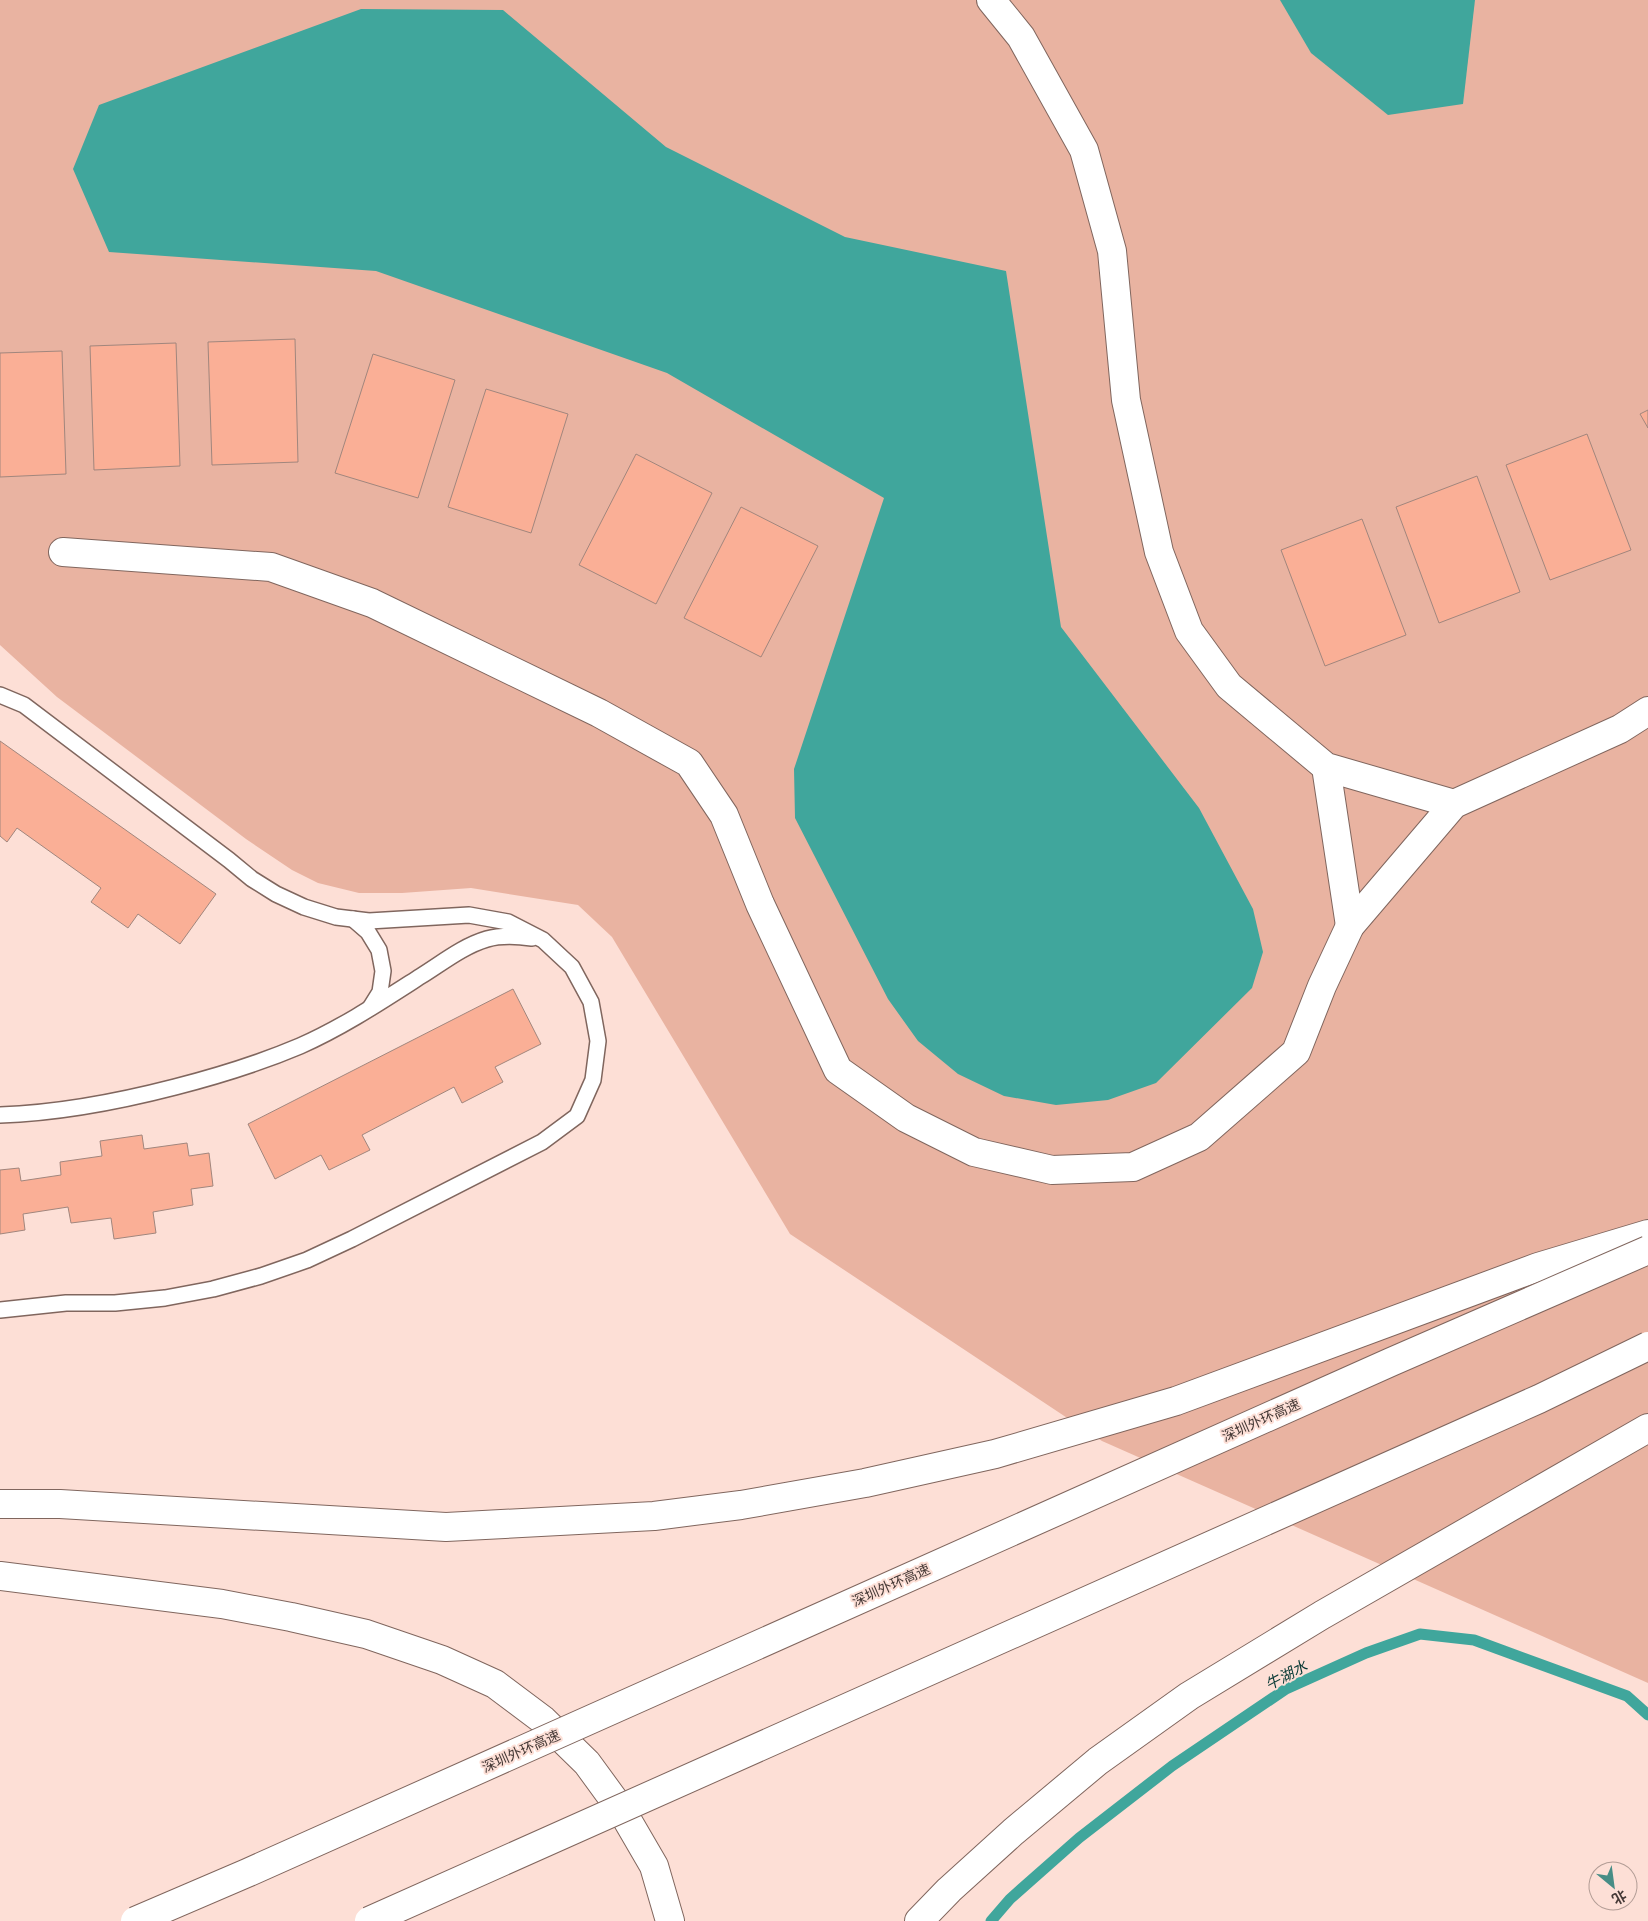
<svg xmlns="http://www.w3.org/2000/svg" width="1648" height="1921" font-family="Poppins,'Noto Sans SC',sans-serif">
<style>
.green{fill:#e9b3a1}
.water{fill:#40a69c}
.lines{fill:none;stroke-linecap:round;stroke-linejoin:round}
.stream{stroke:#40a69c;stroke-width:11}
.building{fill:#faaf96;stroke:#a1867d}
.service-casing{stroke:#80665e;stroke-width:18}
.minor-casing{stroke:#80665e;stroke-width:30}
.motorway-casing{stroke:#80665e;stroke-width:30}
.service{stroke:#fff;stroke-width:15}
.minor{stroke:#fff;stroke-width:28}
.motorway{stroke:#fff;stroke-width:28}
.motorway-bridge-casing{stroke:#80665e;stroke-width:30;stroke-linecap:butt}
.motorway-bridge{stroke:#fff;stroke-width:28}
.labels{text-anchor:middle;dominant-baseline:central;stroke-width:4;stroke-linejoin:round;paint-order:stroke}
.street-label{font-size:14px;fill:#453936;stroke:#fddfd6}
.water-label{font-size:15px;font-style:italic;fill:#043632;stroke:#fddfd6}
</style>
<rect width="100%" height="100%" fill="#fddfd6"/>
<path class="green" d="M0,0H1648V1683L1102,1441L790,1234L612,937L578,905L471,888L402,893H359L318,883L292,870L246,839L57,697L0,645Z"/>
<g class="water">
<path d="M1280,0H1475L1463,104L1388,115L1311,53Z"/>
<path d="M361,9L503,10L666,147L845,237L1006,271L1061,627L1199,808L1253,909L1263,952L1252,988L1156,1083L1108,1100L1056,1105L1004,1096L958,1074L918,1041L888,999L795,818L794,769L884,498L667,373L376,271L109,252L73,169L99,105Z"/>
</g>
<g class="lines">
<path class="stream" d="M991,1921L1010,1899L1079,1838L1172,1766L1286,1689L1366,1653L1420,1634L1474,1640L1627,1696L1648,1715"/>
</g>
<g class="building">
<path d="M295,339L298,462L212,465L208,342Z"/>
<path d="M176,343L180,466L94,470L90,346Z"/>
<path d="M62,351L66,474L0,477V353Z"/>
<path d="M373,354L455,380L418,498L335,473Z"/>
<path d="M486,389L568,414L531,533L448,507Z"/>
<path d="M1648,410V428L1640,414Z"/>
<path d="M1587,434L1631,550L1550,580L1506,465Z"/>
<path d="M636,454L712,493L656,604L579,565Z"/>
<path d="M1477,476L1520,592L1439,623L1396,507Z"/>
<path d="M741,507L818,546L761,657L684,618Z"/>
<path d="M1362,519L1406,635L1325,666L1281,550Z"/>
<path d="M0,741L216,894L180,944L138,914L128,928L91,902L101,888L17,828L7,842L0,836Z"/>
<path d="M513,989L541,1044L495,1067L503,1082L462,1103L454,1087L362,1135L370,1150L329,1170L321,1155L275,1179L248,1124Z"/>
<path d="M142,1135L144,1149L187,1143L189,1156L209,1153L213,1186L191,1189L193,1205L153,1212L156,1233L114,1239L111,1218L71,1223L68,1207L23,1214L25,1230L0,1234V1170L19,1168L21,1181L61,1175L60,1162L102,1156L100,1141Z"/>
</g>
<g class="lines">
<defs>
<g id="service">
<path d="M0,695L24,705L229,860L252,879L276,894L304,907L336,917L369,921L469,915L508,922L543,940L572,967L591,1002L598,1041L593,1080L577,1116L542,1142L352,1239L307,1260L261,1276L213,1289L165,1298L115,1303H66L0,1310"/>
<path d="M353,919L368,932L379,950L383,971L380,992L370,1008"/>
<path d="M0,1115C60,1113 117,1102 175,1087C218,1076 260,1063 300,1046C343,1027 382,1001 421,976C442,963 463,946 487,939C501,935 518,936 532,938"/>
</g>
<g id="minor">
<path d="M991,0L1021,37L1084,150L1112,251L1126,400L1159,552L1189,631L1229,686L1326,767L1454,804"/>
<path d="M63,552L271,567L372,603L599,713L689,763L724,815L760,904L838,1070L906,1118L974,1152L1052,1170L1133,1167L1199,1137L1296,1052L1322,986L1350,926L1454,804L1620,729L1648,711"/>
<path d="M1326,767L1350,926"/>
</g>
<g id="motorway">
<path d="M0,1504H60L446,1527L654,1516L741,1505L865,1483L995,1454L1176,1401L1538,1267L1648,1234"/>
<path d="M0,1576L222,1604L291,1617L366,1634L442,1660L495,1684L543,1720L587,1763L622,1811L654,1866L670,1921"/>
<path d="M919,1921L949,1890L1013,1832L1098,1761L1189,1696L1322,1615L1648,1428"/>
</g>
</defs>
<use href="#service" class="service-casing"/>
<use href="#minor" class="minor-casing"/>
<use href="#motorway" class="motorway-casing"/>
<use href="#service" class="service"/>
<use href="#minor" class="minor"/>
<use href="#motorway" class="motorway"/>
<defs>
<g id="motorway-bridge">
<path d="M135,1921L247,1873L1391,1362L1648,1250"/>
<path d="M369,1921L1539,1399L1648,1346"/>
</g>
</defs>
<use href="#motorway-bridge" class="motorway-bridge-casing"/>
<use href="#motorway-bridge" class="motorway-bridge"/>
</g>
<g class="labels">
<g class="street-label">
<text transform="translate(1261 1420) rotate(-24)">深圳外环高速</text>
<text transform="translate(891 1585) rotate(-24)">深圳外环高速</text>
<text transform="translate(521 1751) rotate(-24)">深圳外环高速</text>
</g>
<g class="water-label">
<text transform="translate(1286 1675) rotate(-28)">牛湖水</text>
</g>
</g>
<g transform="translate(1613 1886) rotate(151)"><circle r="24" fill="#fddfd6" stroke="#b39d96"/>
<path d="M0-4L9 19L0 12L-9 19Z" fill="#478d86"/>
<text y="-8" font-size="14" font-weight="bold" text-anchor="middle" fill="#453936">北</text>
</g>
</svg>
